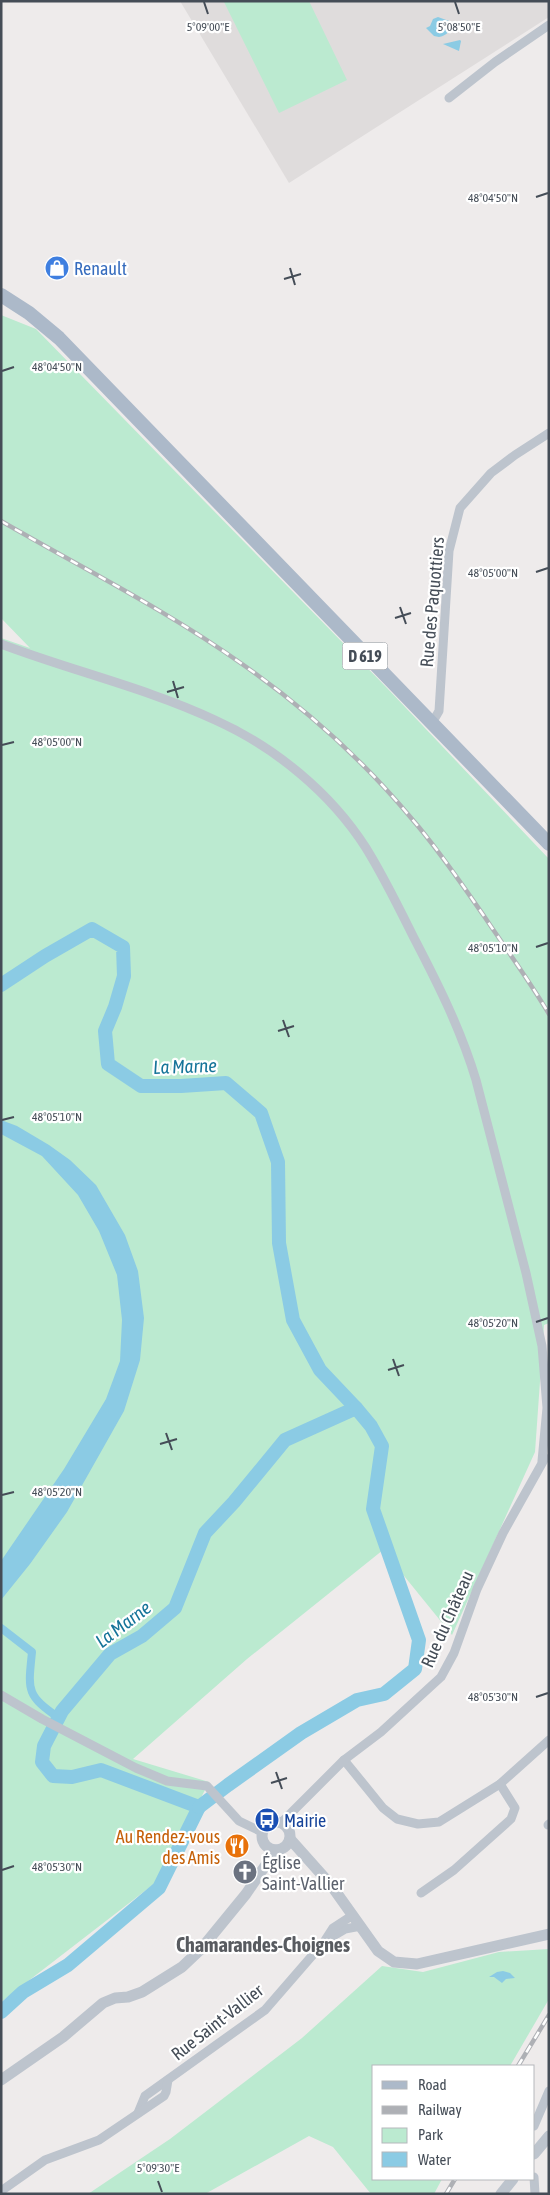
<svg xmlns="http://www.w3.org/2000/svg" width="550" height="2195" font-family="'Asap Condensed',sans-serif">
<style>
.education{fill:#dfdcdc}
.green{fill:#bbead0}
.water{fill:#8bcbe4}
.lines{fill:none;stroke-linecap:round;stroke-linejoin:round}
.canal{stroke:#8bcbe4;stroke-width:8}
.river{stroke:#8bcbe4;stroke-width:14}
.minor{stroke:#bdc4cd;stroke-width:9}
.tertiary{stroke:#bdc4cd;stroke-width:11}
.primary{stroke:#acb9c9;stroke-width:14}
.rail-casing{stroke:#aeb0b5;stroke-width:4.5}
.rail{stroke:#fff;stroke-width:2.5;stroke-dasharray:8;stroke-linecap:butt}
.ticks{fill:none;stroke:#454d57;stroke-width:2}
.labels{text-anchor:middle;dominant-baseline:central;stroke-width:4.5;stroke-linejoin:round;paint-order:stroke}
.shield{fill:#fff;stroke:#7d8289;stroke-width:1}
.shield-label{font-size:16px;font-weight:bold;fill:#454d57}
.shop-label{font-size:18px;fill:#366cbe;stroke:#fff;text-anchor:start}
.street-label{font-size:18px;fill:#454d57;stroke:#fff}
.transit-label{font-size:18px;fill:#164399;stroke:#fff;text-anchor:start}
.food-label{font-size:18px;fill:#c56008;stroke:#fff;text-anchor:end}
.worship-label{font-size:18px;fill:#5b616d;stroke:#fff;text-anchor:start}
.water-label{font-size:19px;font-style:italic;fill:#157499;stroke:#fff}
.quarter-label{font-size:20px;font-weight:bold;fill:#585b60;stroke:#fff}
.ticks-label{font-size:12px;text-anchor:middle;fill:#454d57;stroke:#fff;stroke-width:4.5;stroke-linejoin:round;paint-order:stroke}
</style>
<rect width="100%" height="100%" fill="#eeebeb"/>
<path class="education" d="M180,1H549V17L289,183Z"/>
<g class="green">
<path d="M309,1L347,80L279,113L224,2Z"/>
<path d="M1,315L36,329L387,688L549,859V1323L544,1325L535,1452L452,1635L383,1550L247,1659L133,1759L209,1782L159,1880L1,2002V638L30,648L1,618Z"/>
<path d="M549,1949V1999L510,2066H374V2179H442L434,2194H371L333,2147L309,2136L205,2194H88L170,2139L302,2038L382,1966L423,1972L499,1952Z"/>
</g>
<g class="water">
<path d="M438,17L449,21C451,31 448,35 439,37L434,36L426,28L430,26L433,19Z"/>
<path d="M460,40L461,41L459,51L443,44Z"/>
<path d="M1,1120L17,1126L49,1145L70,1160L96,1185L125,1235L138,1271L144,1318L140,1360L124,1411L67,1512L30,1564L1,1600V1561L64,1469L106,1399L120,1361L122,1320L117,1275L99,1231L78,1195L42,1156L1,1134Z"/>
<path d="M503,1971L510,1973L515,1978L506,1979L502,1983L494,1977H489L497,1972Z"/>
</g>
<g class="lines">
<path class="canal" d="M1,1628L32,1652C28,1691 26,1695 59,1718"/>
<g class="river">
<path d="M1,985L45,956L92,929L123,947L124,976L115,1007L105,1031L108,1064L141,1086H181L226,1083L261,1113L278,1162L279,1243L293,1320L320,1370L356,1408L285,1440L234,1502L205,1533L175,1608L142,1636L110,1654L62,1711L44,1746L42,1762L53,1776L72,1777L101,1770L199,1807L159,1888L68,1965L23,1992L1,2012"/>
<path d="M199,1807L228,1785L301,1733L357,1700L384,1694L415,1669L419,1640L373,1509L382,1446L371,1426L356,1408"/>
</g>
<g class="minor">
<path d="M449,98L495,62L549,25"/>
<path d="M1,644C72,671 147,688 215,720C275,747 331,793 366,848C384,877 399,908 414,938C438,984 461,1030 476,1080L526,1273L542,1346L547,1408L542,1461"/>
<path d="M432,723L439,711L449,551L460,508L491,473L515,455L549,433"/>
<path d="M1,1695L42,1719L136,1768L167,1781L207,1786L239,1821L262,1832"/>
<path d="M344,1760L383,1808L397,1819L418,1824L439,1822L500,1784L549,1740"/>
<path d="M281,1823L344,1760L381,1732L441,1677L454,1653L477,1589L503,1533L545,1458"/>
<path d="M548,1825L549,1824"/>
<path d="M421,1893L454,1870L511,1819L515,1808L500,1784"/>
<path d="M328,1939L345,1929L361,1926"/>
<path d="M138,2113L145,2096L265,2010L324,1942L333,1928L353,1915"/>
<path d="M534,2126L549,2091"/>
<path d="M534,2177L535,2194"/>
<path d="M1,2191L45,2160L99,2140L164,2096L166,2092L168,2080"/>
</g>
<g class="tertiary">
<circle cx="276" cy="1836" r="14"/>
<path d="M290,1839L331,1885L378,1951L394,1962L417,1964L549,1934"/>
<path d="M1,2080L63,2037L103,2003L115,1998L128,1997L142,1992L182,1967L201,1949L246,1894L276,1850"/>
<path d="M534,2154L549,2136"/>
<path d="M501,2194L513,2179"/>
</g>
<path class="primary" d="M1,295L29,313L59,338L549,844"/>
<defs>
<g id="rail">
<path d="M1,521C82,568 166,610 242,664C305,708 363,760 412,819C438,849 461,883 484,916C506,949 529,980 549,1014"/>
<path d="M518,2066L549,2015"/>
<path d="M446,2194L455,2179"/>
</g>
</defs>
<use href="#rail" class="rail-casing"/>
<use href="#rail" class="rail"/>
</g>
<path class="ticks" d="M204,2L208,14M455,2L459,14M536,197L548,193M290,268L295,285M284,279L301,274M2,371L14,367M536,572L548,568M400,607L406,624M395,618L411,613M173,681L178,698M167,692L184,687M2,745L14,742M536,947L548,943M283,1020L289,1037M278,1031L294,1026M2,1120L14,1117M536,1322L548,1318M393,1359L399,1376M388,1370L404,1365M166,1433L172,1450M160,1444L177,1439M2,1495L14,1492M536,1697L548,1693M276,1772L282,1789M271,1783L287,1778M2,1870L14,1866M158,2181L162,2192"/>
<defs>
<symbol id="shop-disc" viewBox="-11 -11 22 22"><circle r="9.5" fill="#3f7fe0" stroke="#fff"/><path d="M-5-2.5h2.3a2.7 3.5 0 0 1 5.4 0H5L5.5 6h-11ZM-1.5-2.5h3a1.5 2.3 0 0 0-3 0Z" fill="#fff"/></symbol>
<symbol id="bus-disc" viewBox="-11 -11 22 22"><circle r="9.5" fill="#1a4fb4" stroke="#fff"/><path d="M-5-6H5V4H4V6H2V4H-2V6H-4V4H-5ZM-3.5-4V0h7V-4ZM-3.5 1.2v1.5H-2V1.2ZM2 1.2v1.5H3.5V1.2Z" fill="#fff"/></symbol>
<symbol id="restaurant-disc" viewBox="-11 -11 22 22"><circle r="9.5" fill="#e8710a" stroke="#fff"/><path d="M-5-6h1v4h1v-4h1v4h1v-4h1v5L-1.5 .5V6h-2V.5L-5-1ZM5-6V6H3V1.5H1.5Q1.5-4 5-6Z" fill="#fff"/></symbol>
<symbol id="church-disc" viewBox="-11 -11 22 22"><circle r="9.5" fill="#6b7280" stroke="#fff"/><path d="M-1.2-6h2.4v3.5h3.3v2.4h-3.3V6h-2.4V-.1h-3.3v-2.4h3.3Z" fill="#fff"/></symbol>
</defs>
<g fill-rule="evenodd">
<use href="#shop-disc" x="43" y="254" width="28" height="28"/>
<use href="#bus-disc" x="253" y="1806" width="28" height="28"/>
<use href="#restaurant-disc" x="223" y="1832" width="28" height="28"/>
<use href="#church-disc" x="231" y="1858" width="28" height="28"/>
</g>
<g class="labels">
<rect class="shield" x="342.5" y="642.5" width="45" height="27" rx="4"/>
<g class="shield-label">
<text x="365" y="656">D 619</text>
</g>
<g class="shop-label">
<text x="74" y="268">Renault</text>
</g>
<g class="street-label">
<text transform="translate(432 602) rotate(-85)">Rue des Paquottiers</text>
<text transform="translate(447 1619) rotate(-66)">Rue du Château</text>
<text transform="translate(217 2022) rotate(-38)">Rue Saint-Vallier</text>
</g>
<g class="transit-label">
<text x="284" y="1820">Mairie</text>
</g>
<g class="food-label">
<text x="220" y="1836">Au Rendez-vous<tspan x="220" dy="21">des Amis</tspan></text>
</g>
<g class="worship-label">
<text x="262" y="1862">Église<tspan x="262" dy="21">Saint-Vallier</tspan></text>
</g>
<g class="water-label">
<text transform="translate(185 1066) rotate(-2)">La Marne</text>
<text transform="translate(123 1624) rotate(-37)">La Marne</text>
</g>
<g class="quarter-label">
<text x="263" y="1944">Chamarandes-Choignes</text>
</g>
</g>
<g class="ticks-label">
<text x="208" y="31">5°09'00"E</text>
<text x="459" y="31">5°08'50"E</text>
<text x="493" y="202">48°04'50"N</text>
<text x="57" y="371">48°04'50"N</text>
<text x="493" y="577">48°05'00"N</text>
<text x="57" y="746">48°05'00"N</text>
<text x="493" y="952">48°05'10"N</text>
<text x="57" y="1121">48°05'10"N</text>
<text x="493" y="1327">48°05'20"N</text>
<text x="57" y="1496">48°05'20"N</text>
<text x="493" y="1701">48°05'30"N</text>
<text x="57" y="1871">48°05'30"N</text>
<text x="158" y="2172">5°09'30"E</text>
</g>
<rect width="550" height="2195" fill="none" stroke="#454d57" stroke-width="5"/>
<rect x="372" y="2065" width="162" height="115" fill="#ffffff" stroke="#b5b8bc"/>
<rect x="382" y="2081" width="25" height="8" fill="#acb9c9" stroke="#b5b8bc"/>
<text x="418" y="2090" font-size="15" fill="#454d57">Road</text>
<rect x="382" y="2106" width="25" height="8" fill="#aeb0b5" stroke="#b5b8bc"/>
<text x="418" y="2115" font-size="15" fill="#454d57">Railway</text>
<rect x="382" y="2128" width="25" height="15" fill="#bbead0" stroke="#b5b8bc"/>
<text x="418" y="2140" font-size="15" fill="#454d57">Park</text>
<rect x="382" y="2152" width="25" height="15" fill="#8bcbe4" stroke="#b5b8bc"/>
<text x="418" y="2165" font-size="15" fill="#454d57">Water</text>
</svg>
